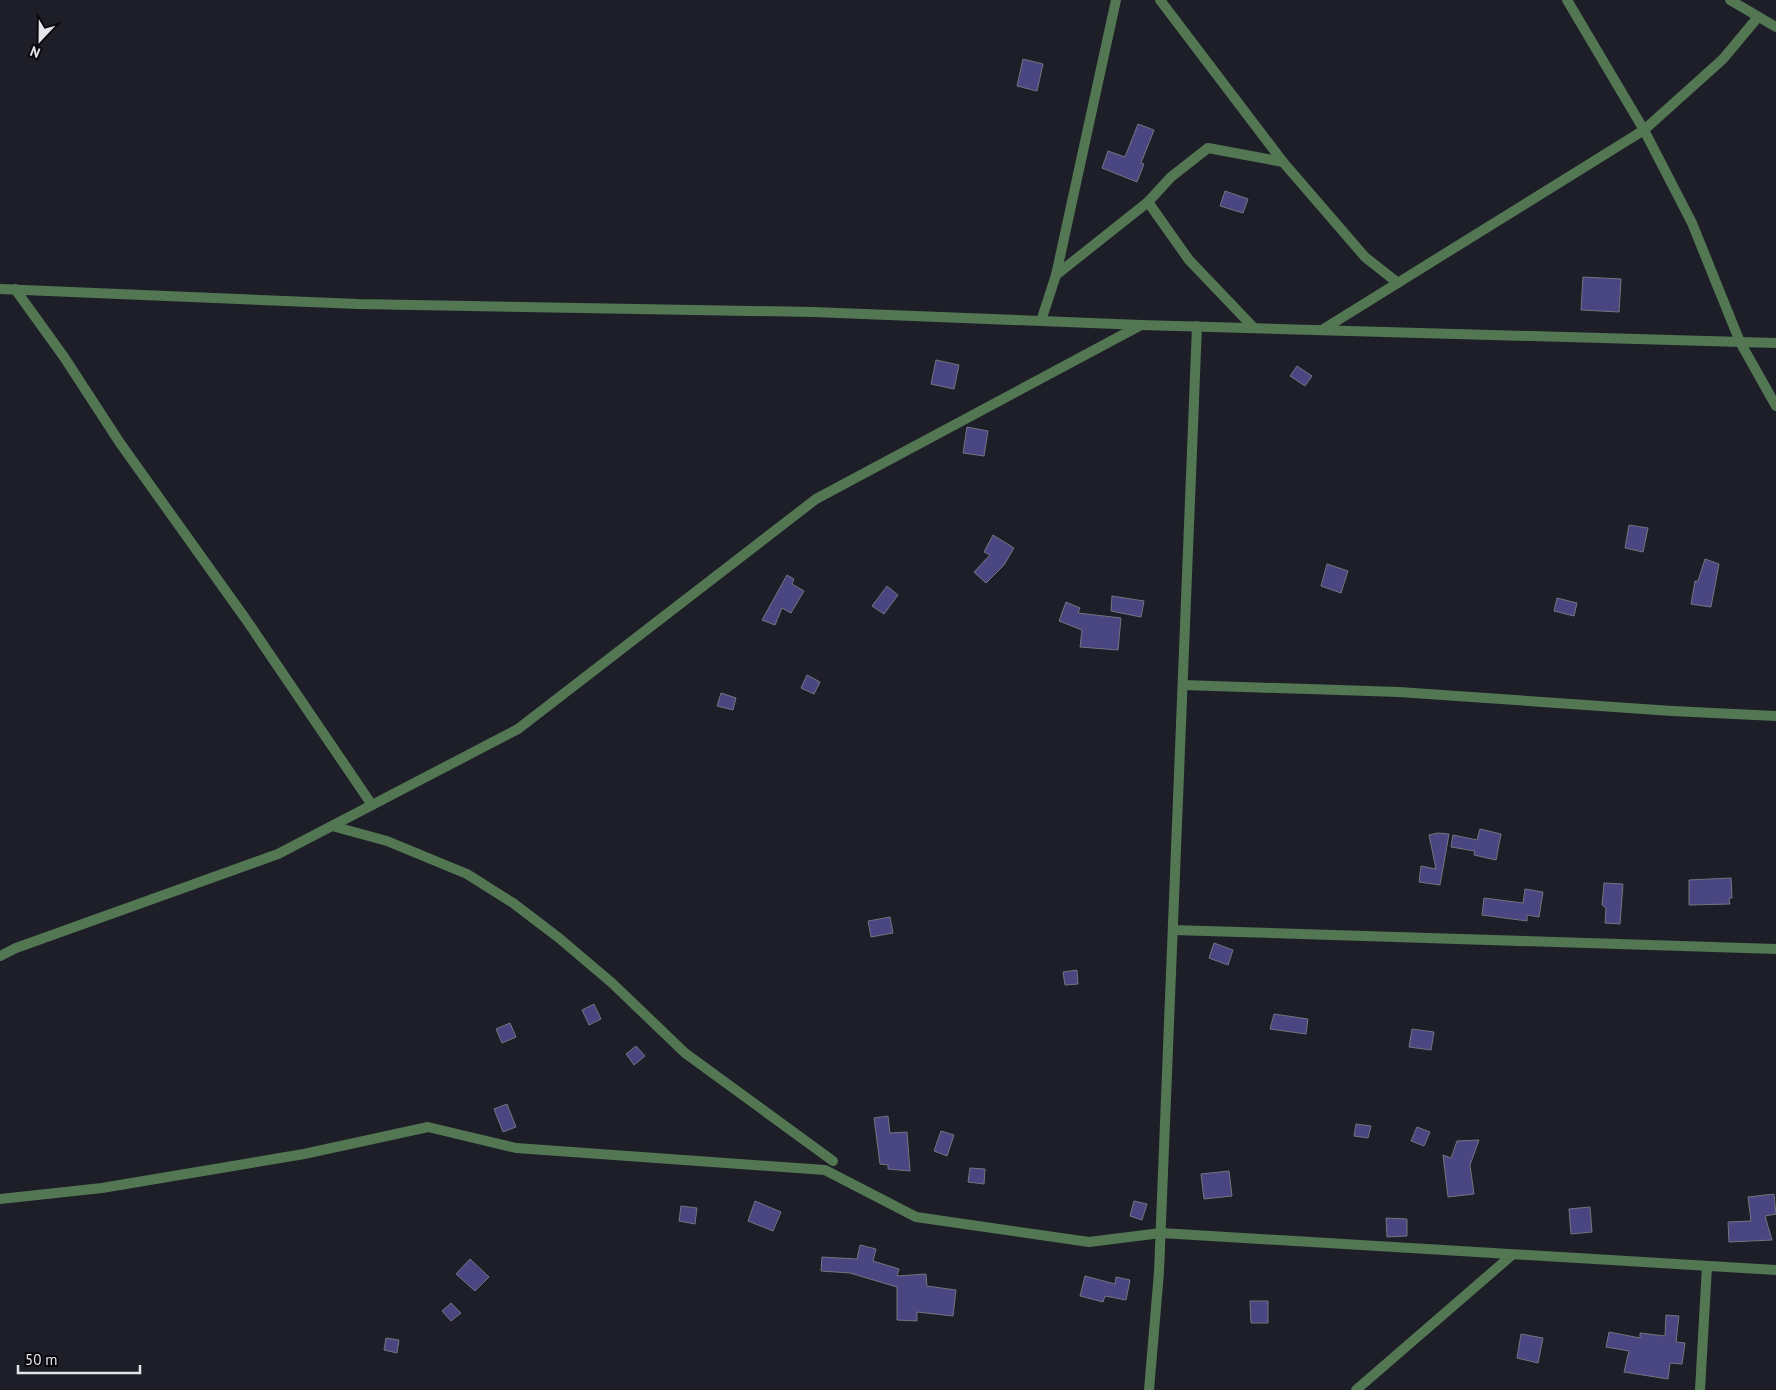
<svg xmlns="http://www.w3.org/2000/svg" width="1776" height="1390" font-family="'PT Sans',sans-serif">
<style>
.building{fill:#4a4682;stroke:#747480}
.lines{fill:none;stroke-linecap:round;stroke-linejoin:round}
.minor{stroke:#527752;stroke-width:10}
.tertiary{stroke:#527752;stroke-width:10}
</style>
<rect width="100%" height="100%" fill="#1e1e28"/>
<g class="building">
<path d="M1023,59L1043,64L1037,91L1017,86Z"/>
<path d="M1138,124L1154,130L1141,163L1144,164L1137,182L1102,168L1108,151L1125,157Z"/>
<path d="M1225,191L1248,199L1243,213L1220,206Z"/>
<path d="M1583,277L1621,279L1619,312L1581,310Z"/>
<path d="M936,360L959,365L954,389L931,384Z"/>
<path d="M1297,366L1312,376L1305,386L1290,376Z"/>
<path d="M967,427L988,431L984,456L963,453Z"/>
<path d="M1629,525L1648,528L1643,552L1625,548Z"/>
<path d="M993,535L1014,548L1004,565L986,583L974,572L990,555L984,552Z"/>
<path d="M1705,559L1719,564L1711,607L1691,604L1695,581H1698Z"/>
<path d="M1327,564L1348,571L1341,593L1321,586Z"/>
<path d="M787,575L794,579L792,584L804,591L791,613L782,608L775,625L762,620Z"/>
<path d="M887,586L898,595L884,614L872,606Z"/>
<path d="M1112,596L1144,601L1141,617L1111,611Z"/>
<path d="M1557,598L1577,603L1574,616L1554,611Z"/>
<path d="M1066,602L1080,608L1078,613L1121,618L1118,650L1080,647L1082,630L1059,621Z"/>
<path d="M807,675L820,682L814,694L801,688Z"/>
<path d="M721,693L736,698L733,710L717,706Z"/>
<path d="M1480,829L1501,834L1496,860L1474,855L1475,851L1451,847L1453,835L1477,840Z"/>
<path d="M1438,833L1449,834L1440,885L1419,882L1421,866L1436,869L1429,835Z"/>
<path d="M1731,878L1732,898H1729L1730,904L1689,905V880Z"/>
<path d="M1604,883L1623,884L1620,924L1605,923L1606,908L1602,905Z"/>
<path d="M1525,889L1543,892L1539,917L1527,915V921L1482,915L1484,898L1523,903Z"/>
<path d="M890,917L893,933L871,937L868,921Z"/>
<path d="M1214,943L1233,950L1228,965L1209,958Z"/>
<path d="M1077,970L1078,984L1065,985L1063,972Z"/>
<path d="M594,1004L601,1019L589,1025L582,1010Z"/>
<path d="M1274,1014L1308,1019L1306,1034L1270,1029Z"/>
<path d="M510,1023L516,1037L502,1043L496,1029Z"/>
<path d="M1412,1029L1434,1032L1431,1050L1409,1047Z"/>
<path d="M636,1046L645,1056L634,1065L626,1054Z"/>
<path d="M507,1104L516,1127L503,1132L494,1109Z"/>
<path d="M888,1116L890,1133L907,1132L910,1171L888,1169V1165L880,1164L874,1118Z"/>
<path d="M1356,1124L1371,1126L1368,1138L1354,1136Z"/>
<path d="M1417,1127L1430,1132L1424,1146L1411,1141Z"/>
<path d="M941,1131L954,1135L947,1156L934,1151Z"/>
<path d="M1479,1140L1470,1165L1474,1194L1448,1197L1443,1155L1451,1158L1457,1141Z"/>
<path d="M970,1168L985,1169L984,1184L968,1182Z"/>
<path d="M1229,1171L1232,1196L1204,1199L1201,1174Z"/>
<path d="M1774,1194L1776,1214L1765,1216L1772,1240L1729,1242L1728,1222L1751,1221L1748,1197Z"/>
<path d="M755,1201L781,1212L773,1231L748,1221Z"/>
<path d="M1134,1201L1147,1204L1142,1220L1130,1216Z"/>
<path d="M681,1206L697,1208L695,1224L679,1221Z"/>
<path d="M1590,1207L1592,1232L1571,1234L1569,1209Z"/>
<path d="M1386,1218L1407,1219V1236L1387,1237Z"/>
<path d="M860,1245L876,1249L873,1261L899,1269L897,1276L926,1274L927,1286L956,1290L953,1316L917,1312V1321L897,1320V1287L850,1273L821,1271L822,1257L857,1259Z"/>
<path d="M470,1259L489,1277L475,1291L456,1274Z"/>
<path d="M1085,1276L1115,1284L1116,1277L1130,1280L1126,1300L1105,1296L1103,1302L1080,1296Z"/>
<path d="M1250,1301H1268V1323H1251Z"/>
<path d="M451,1303L461,1313L451,1321L442,1311Z"/>
<path d="M1666,1315L1679,1316L1676,1342L1685,1343L1682,1364L1670,1363L1668,1379L1624,1372L1629,1351L1606,1347L1609,1332L1640,1338V1333L1665,1336Z"/>
<path d="M1521,1334L1543,1338L1538,1363L1517,1358Z"/>
<path d="M386,1338L399,1340L397,1353L384,1350Z"/>
</g>
<g class="lines">
<g class="minor">
<path d="M1160,0L1283,162"/>
<path d="M1730,0L1776,27"/>
<path d="M1758,17L1723,59L1644,130L1692,223L1740,342L1776,406"/>
<path d="M1056,275L1116,0"/>
<path d="M15,289L64,357L120,443L245,618L372,805"/>
<path d="M1041,321L1056,275L1148,202"/>
<path d="M1254,328L1189,260L1148,202L1171,177L1208,148L1283,162L1365,257L1398,283"/>
<path d="M1322,330L1644,130L1567,0"/>
<path d="M1183,685L1399,692L1672,711L1776,716"/>
<path d="M332,826L387,841L467,874L513,903L559,938L612,983L685,1053L833,1161"/>
<path d="M1173,930L1776,949"/>
<path d="M0,956L16,948L278,854L518,729L816,499L1141,325"/>
<path d="M0,1199L102,1188L304,1154L428,1127L516,1148L825,1170L916,1217L1089,1242L1161,1233L1776,1270"/>
<path d="M1356,1390L1512,1255"/>
<path d="M1700,1390L1707,1266"/>
</g>
<g class="tertiary">
<path d="M0,289L358,304L813,312L1141,325L1776,343"/>
<path d="M1149,1390L1159,1272L1197,326"/>
</g>
</g>
<g transform="translate(40 40) rotate(202)" stroke="#09090d" stroke-width="4" paint-order="stroke">
<path d="M0-4L9 19L0 12L-9 19Z" fill="#e5e5ec"/>
<text y="-8" font-size="14" font-weight="bold" text-anchor="middle" fill="#e5e5ec">N</text>
</g>
<path d="M18 1365v8h122v-8" fill="none" stroke="#e5e5ec" stroke-width="2.5"/>
<text x="25" y="1365" font-size="15" fill="#e5e5ec" stroke="#09090d" stroke-width="4" paint-order="stroke">50 m</text>
</svg>
